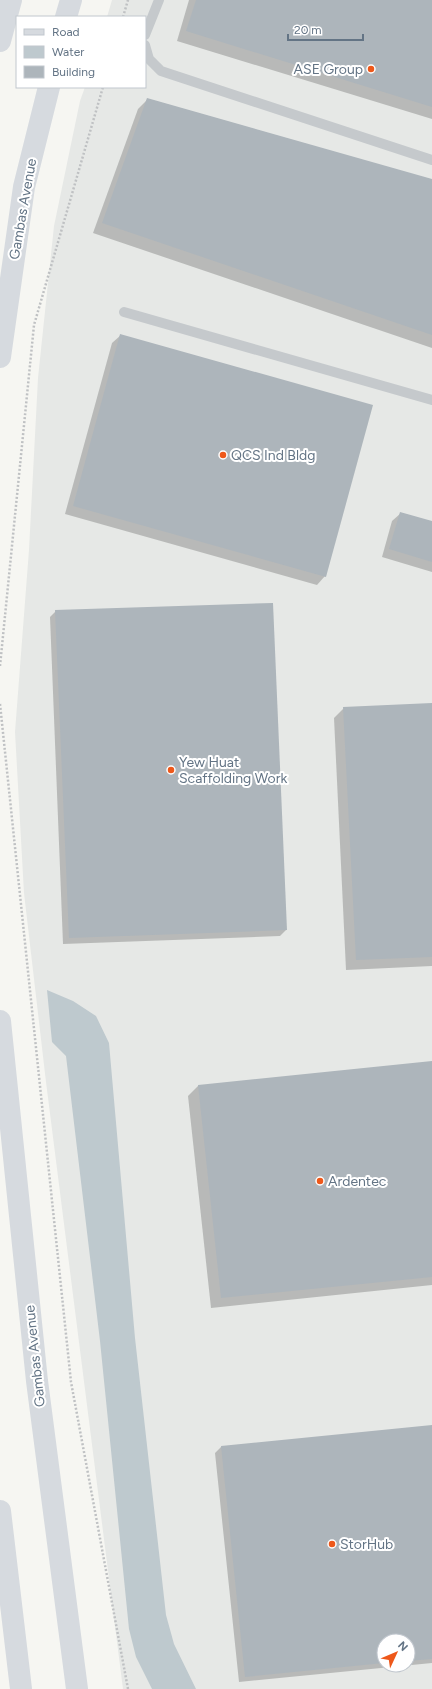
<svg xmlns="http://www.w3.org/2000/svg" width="432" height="1689" font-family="Figtree,sans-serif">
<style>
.built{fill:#e6e8e6;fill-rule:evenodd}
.water{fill:#bec9ce}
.shadow{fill:#0003;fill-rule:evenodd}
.building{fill:#adb5bb}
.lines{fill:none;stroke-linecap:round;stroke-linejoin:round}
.path{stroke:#bfc1c3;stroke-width:2.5;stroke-dasharray:2 2;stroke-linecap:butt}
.lane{stroke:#c5c9cc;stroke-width:10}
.primary{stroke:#d6dadf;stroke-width:22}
.poi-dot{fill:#ee581a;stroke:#fff;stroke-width:1.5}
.labels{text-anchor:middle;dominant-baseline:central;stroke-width:4;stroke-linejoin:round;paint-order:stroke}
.poi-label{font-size:14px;fill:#637485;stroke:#fff;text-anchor:start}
.street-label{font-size:14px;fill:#637485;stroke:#fff}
</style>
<rect width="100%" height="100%" fill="#f6f6f2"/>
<path class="built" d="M112,0H432V1689H123L46,1082L24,893L15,732L29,550L38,378L54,226L80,101L85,87H145V17H107ZM384,1641H408V1665H384Z"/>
<path class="water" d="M47,990L73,1001L96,1016L109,1043L135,1338L166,1615L174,1644L196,1689H152L136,1657L129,1629L100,1341L66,1056L52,1042Z"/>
<g class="shadow">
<path d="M189,0H432V119L177,41Z"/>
<path d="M148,99L432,180V348L93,233L138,109Z"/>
<path d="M121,335L325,576L317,585L65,514L112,343Z"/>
<path d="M401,513L432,522V572L382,557L392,521Z"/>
<path d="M56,611L286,930L280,936L63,944L50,617Z"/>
<path d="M432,704V966L346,970L334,718L344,708Z"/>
<path d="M432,1062V1285L211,1308L188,1096L198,1086Z"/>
<path d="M432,1426V1663L239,1682L215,1453L221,1447ZM384,1641H408V1665H384Z"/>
</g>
<g class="building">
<path d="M196,0H432V107L186,31Z"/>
<path d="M147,98L432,179V335L102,223Z"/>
<path d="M120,334L373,405L326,577L73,506Z"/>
<path d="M400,512L432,521V562L389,549Z"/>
<path d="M273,603L287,930L69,938L55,610Z"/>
<path d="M432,703V957L356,960L343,707Z"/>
<path d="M432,1061V1277L221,1298L198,1085Z"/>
<path d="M432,1425V1659L408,1661V1641H384V1663L245,1677L221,1446Z"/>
</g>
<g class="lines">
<g class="path">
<path d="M123,17L128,0"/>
<path d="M0,666L34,325L103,87"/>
<path d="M0,704L71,1382L128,1689"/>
</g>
<g class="lane">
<path d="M145,35L159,0"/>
<path d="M145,45L149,59L161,71L432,160"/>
<path d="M124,312L432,400"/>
</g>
<g class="primary">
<path d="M66,17L71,0"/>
<path d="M0,41L11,0"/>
<path d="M0,357L24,187L49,87"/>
<path d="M0,1021L37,1381L77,1689"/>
<path d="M0,1511L21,1689"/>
</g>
</g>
<g class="poi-dot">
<circle cx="371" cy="69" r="4"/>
<circle cx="223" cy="455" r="4"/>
<circle cx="171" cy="770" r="4"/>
<circle cx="320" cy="1181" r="4"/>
<circle cx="332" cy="1544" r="4"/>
</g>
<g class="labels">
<g class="poi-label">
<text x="363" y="69" text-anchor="end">ASE Group</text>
<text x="231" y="455">QCS Ind Bldg</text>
<text x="179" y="762">Yew Huat<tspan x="179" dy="16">Scaffolding Work</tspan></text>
<text x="328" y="1181">Ardentec</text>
<text x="340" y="1544">StorHub</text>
</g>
<g class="street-label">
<text transform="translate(23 209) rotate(-80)">Gambas Avenue</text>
<text transform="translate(35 1356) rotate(-96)">Gambas Avenue</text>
</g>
</g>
<rect x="16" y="16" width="130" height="72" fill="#ffffff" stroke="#c1c7ce"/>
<rect x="24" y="29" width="20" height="6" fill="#d6dadf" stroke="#c1c7ce"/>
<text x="52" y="36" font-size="12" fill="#637485">Road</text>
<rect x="24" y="46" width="20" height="12" fill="#bec9ce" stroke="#c1c7ce"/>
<text x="52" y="56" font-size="12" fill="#637485">Water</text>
<rect x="24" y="66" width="20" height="12" fill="#adb5bb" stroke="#c1c7ce"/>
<text x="52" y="76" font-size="12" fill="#637485">Building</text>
<g transform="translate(396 1653) rotate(46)"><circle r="19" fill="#ffffff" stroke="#c1c7ce"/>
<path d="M0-3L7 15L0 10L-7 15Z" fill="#ee581a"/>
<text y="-6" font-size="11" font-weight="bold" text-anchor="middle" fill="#637485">N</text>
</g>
<path d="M288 34v6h75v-6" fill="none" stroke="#637485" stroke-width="2"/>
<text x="294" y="34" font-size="12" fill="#637485" stroke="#ffffff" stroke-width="3" paint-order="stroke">20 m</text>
</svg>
